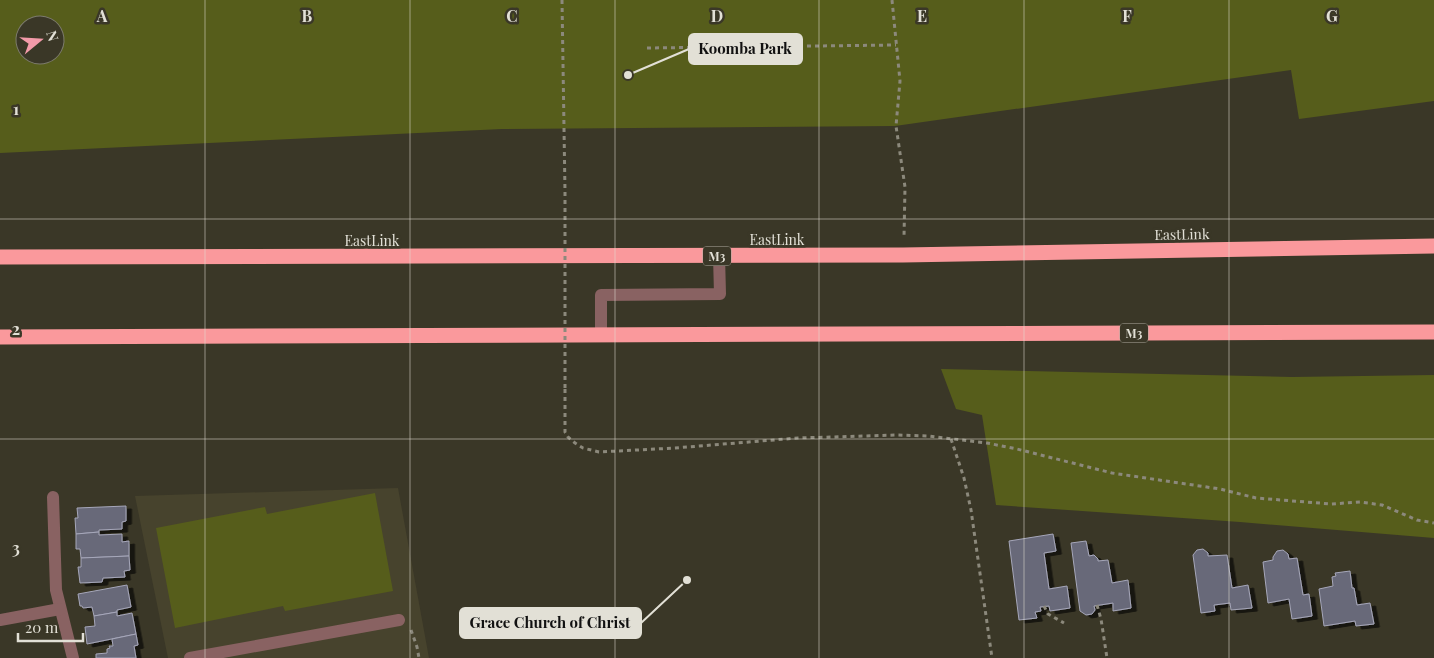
<svg xmlns="http://www.w3.org/2000/svg" width="1434" height="658" font-family="'Playfair Display',serif">
<style>
.built{fill:#47432d}
.green{fill:#565d1b;fill-rule:evenodd}
.building{fill:#686979;stroke:#a6a7ba;filter:url(#shadow)}
.lines{fill:none;stroke-linecap:round;stroke-linejoin:round}
.path{stroke:#8c897c;stroke-width:3;stroke-dasharray:4 4;stroke-linecap:butt}
.lane{stroke:#896262;stroke-width:12}
.highway{stroke:#fa999c;stroke-width:15}
.path-bridge{stroke:#8c897c;stroke-width:3;stroke-dasharray:4 4;stroke-linecap:butt}
.grid{fill:none;stroke:#e2e0d6;stroke-width:1;stroke-opacity:0.55}
.labels{text-anchor:middle;dominant-baseline:central;stroke-width:5;stroke-linejoin:round;paint-order:stroke}
.shield{fill:#3a3727;stroke:#b0ada2;stroke-width:1}
.shield-label{font-size:12px;font-weight:bold;fill:#e2e0d6}
.street-label{font-size:14px;fill:#e2e0d6;stroke:#3a3727}
.grid-label{font-size:16px;text-anchor:middle;font-weight:bold;fill:#e2e0d6;stroke:#3a3727;stroke-width:5;stroke-linejoin:round;paint-order:stroke}
.leader{fill:none;stroke:#e2e0d6;stroke-width:2}
.callout-dot{fill:#e2e0d6;stroke:#3a3727;stroke-width:2}
.callout{fill:#e2e0d6;stroke:#e2e0d6;stroke-width:2}
.callout-label{font-size:15px;text-anchor:middle;font-weight:bold;fill:#111}
</style>
<defs>
<filter id="shadow"><feDropShadow dx="5.5" dy="3" stdDeviation="0" flood-color="#0009"/></filter>
</defs>
<rect width="100%" height="100%" fill="#3a3727"/>
<path class="built" d="M398,488L429,658H168L135,496Z"/>
<g class="green">
<path d="M0,0H1434V101L1299,119L1291,70L895,126L502,129L0,153ZM25,25H55V55H25Z"/>
<path d="M941,369L1292,377L1434,375V538L1240,522L996,505L982,415L956,409Z"/>
<path d="M375,493L393,591L285,611L283,606L175,628L156,528L265,507L267,514Z"/>
</g>
<g class="building">
<path d="M126,506V521L122,522V529L99,530V532L76,534L75,518H78L77,508Z"/>
<path d="M99,532V535L122,534V542L129,541V556L81,558L80,549H76V534Z"/>
<path d="M1053,534L1056,551L1044,553L1049,589L1067,586L1070,608L1050,611L1049,606L1040,607L1041,611L1035,612L1037,618L1019,620L1009,541Z"/>
<path d="M1086,541L1089,556L1094,555L1098,559V561L1108,560L1112,583L1128,580L1131,608L1113,611V603L1094,606L1095,610L1092,614L1086,615L1080,611L1071,543Z"/>
<path d="M1203,549L1208,553V556L1227,555L1232,588L1248,585L1252,608L1231,610L1230,603L1214,605L1215,611L1201,613L1193,555L1197,550Z"/>
<path d="M1283,550L1288,554L1289,559L1297,558L1303,595L1309,594L1312,616L1292,619L1289,599L1268,603L1263,562L1273,560V557L1277,551Z"/>
<path d="M129,556L130,570L124,571L125,577L103,578L102,582L80,583L78,567H81V558Z"/>
<path d="M1350,571L1352,588H1354L1357,605L1370,603L1374,624L1356,626L1355,621L1324,626L1319,589L1333,586L1332,577L1336,576L1335,573Z"/>
<path d="M127,585L131,607L117,610V612L94,616L92,607L83,608L82,606H80L78,594Z"/>
<path d="M117,612V616L132,613L136,634L87,644L85,627L95,626L94,616Z"/>
<path d="M136,634L138,645L134,646L136,658H96V654L107,653V649L110,648L109,646H113L112,639Z"/>
</g>
<g class="lines">
<g class="path">
<path d="M562,0L565,192"/>
<path d="M892,0L900,81L896,126L905,187L904,237"/>
<path d="M647,48L896,45"/>
<path d="M565,389V432L568,437L575,443L583,448L599,452L675,448L798,438L897,435L928,436L987,443L1017,449L1112,473L1220,489L1256,498L1331,504L1360,502L1382,505L1417,520L1434,523"/>
<path d="M951,439L964,478L971,510L992,658"/>
<path d="M1097,605L1101,619L1107,658"/>
<path d="M1044,606L1048,614L1064,623"/>
<path d="M411,630L417,647L419,658"/>
</g>
<g class="lane">
<path d="M601,336V295L720,294L719,256"/>
<path d="M53,497L56,590L73,658"/>
<path d="M0,620L60,609"/>
<path d="M190,658L399,620"/>
</g>
<g class="highway">
<path d="M0,257L903,255L1434,246"/>
<path d="M0,337L1434,332"/>
</g>
<path class="path-bridge" d="M565,192V389"/>
</g>
<path class="grid" d="M205,0V658M410,0V658M615,0V658M819,0V658M1024,0V658M1229,0V658M0,219H1434M0,439H1434"/>
<g class="labels">
<g class="shield">
<rect x="703" y="246.5" width="28" height="19" rx="4"/>
<rect x="1120" y="323.5" width="28" height="19" rx="4"/>
</g>
<g class="shield-label">
<text x="717" y="256">M3</text>
<text x="1134" y="333">M3</text>
</g>
<g class="street-label">
<text transform="translate(1182 234) rotate(-1)">EastLink</text>
<text x="777" y="239">EastLink</text>
<text x="372" y="240">EastLink</text>
</g>
</g>
<g class="grid-label">
<text x="102" y="22">A</text>
<text x="307" y="22">B</text>
<text x="512" y="22">C</text>
<text x="717" y="22">D</text>
<text x="922" y="22">E</text>
<text x="1127" y="22">F</text>
<text x="1332" y="22">G</text>
<text x="16" y="115">1</text>
<text x="16" y="335">2</text>
<text x="16" y="554">3</text>
</g>
<path class="leader" d="M628 75L689 49M687 580L641 623"/>
<g class="callout-dot">
<circle cx="628" cy="75" r="5"/>
<circle cx="687" cy="580" r="5"/>
</g>
<g class="callout">
<rect x="689" y="34" width="113" height="30" rx="5"/>
<rect x="460" y="608" width="181" height="30" rx="5"/>
</g>
<g class="callout-label">
<text x="745" y="54">Koomba Park</text>
<text x="550" y="628">Grace Church of Christ</text>
</g>
<g transform="translate(40 40) rotate(72)"><circle r="24" fill="#3a3727" stroke="#7d7b6d"/>
<path d="M0-4L9 19L0 12L-9 19Z" fill="#f39aa9"/>
<text y="-8" font-size="14" font-weight="bold" text-anchor="middle" fill="#e2e0d6">N</text>
</g>
<path d="M18 633v8h65v-8" fill="none" stroke="#e2e0d6" stroke-width="2.5"/>
<text x="25" y="633" font-size="15" fill="#e2e0d6" stroke="#3a3727" stroke-width="4" paint-order="stroke">20 m</text>
</svg>
